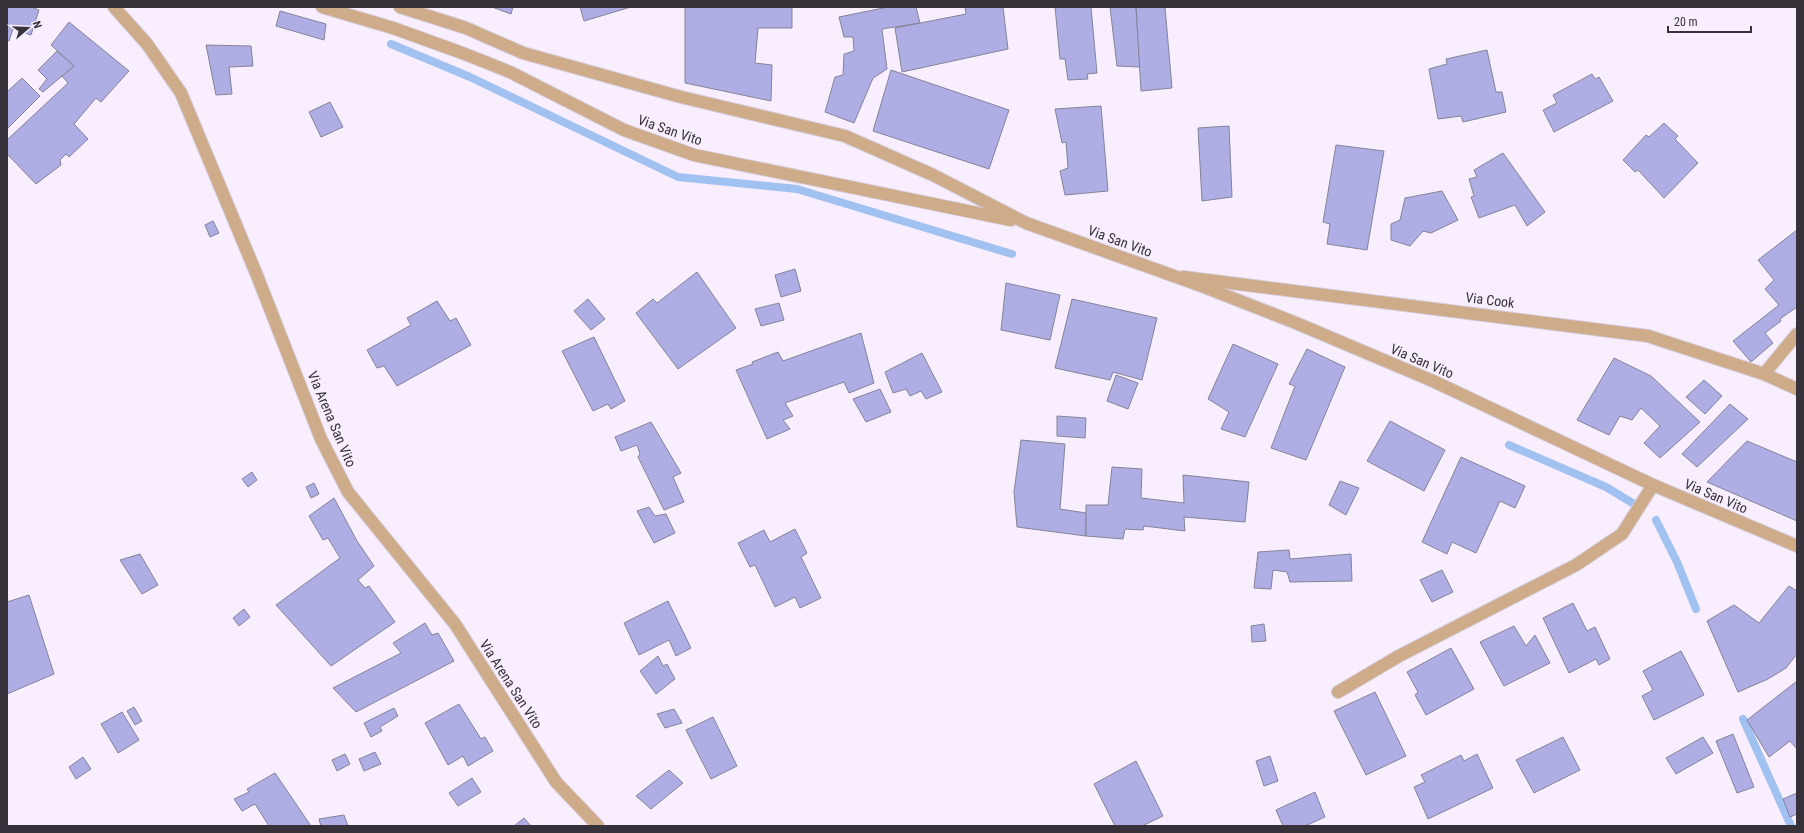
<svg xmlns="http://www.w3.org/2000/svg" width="1804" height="833" font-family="'Roboto Condensed',sans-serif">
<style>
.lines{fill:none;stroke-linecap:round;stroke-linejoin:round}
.stream{stroke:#a1c1f1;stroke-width:8}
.building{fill:#aeaee5;stroke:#838499}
.service-casing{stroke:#d5ccdb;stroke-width:14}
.minor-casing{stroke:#d5ccdb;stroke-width:14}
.tertiary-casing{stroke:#d5ccdb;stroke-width:14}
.service{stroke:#ceab89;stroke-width:12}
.minor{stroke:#ceab89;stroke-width:12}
.tertiary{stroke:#ceab89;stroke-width:12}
.labels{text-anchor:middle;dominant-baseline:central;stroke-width:4;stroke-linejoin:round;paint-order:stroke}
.street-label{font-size:14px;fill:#37323a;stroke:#f8eefe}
</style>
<rect width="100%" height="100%" fill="#f8eefe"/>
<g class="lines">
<g class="stream">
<path d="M391,44L470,77L678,177L797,189L1012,254"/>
<path d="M1509,445L1606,487L1634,504"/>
<path d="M1656,520L1677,562L1696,609"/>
<path d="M1743,719L1791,826"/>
</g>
</g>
<g class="building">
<path d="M7,7H31L39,10L31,35L13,29L9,41L7,40Z"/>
<path d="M492,7H513L511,14Z"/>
<path d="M580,7H631L584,21Z"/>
<path d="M685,7H792V28H758L755,63L772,65L771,101L685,83Z"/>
<path d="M888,7H916L920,23L882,29L887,69L873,78L854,123L825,112L835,77L843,75L844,54L854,51L853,37H844L839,17Z"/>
<path d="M965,7H1003L1008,49L902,72L895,28L966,14Z"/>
<path d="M1055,7H1091L1097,73L1087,74L1088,79L1068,80L1065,59H1060Z"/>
<path d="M1110,7H1136L1140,67L1117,66Z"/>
<path d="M1136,7H1165L1172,88L1141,91Z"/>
<path d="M280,11L326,24L324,40L276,26Z"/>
<path d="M69,22L129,71L101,102L96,98L74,124L88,139L69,157L66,154L60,160L61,165L36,184L7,154V140L68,83L62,76L74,66L51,45Z"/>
<path d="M206,45L251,46L253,66L229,67L232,94L216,95Z"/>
<path d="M1487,50L1496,92H1502L1506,112L1463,122L1461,116L1438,119L1429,69L1447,64L1446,59Z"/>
<path d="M57,51L74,66L43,92L39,89L47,79L38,70Z"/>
<path d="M891,70L1009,110L989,169L873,131Z"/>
<path d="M1592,74L1595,79L1599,77L1613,101L1554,132L1543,110L1557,103L1553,95Z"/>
<path d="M22,78L40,96L7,129V92Z"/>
<path d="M330,102L343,127L321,137L309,112Z"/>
<path d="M1101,106L1108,191L1065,195L1060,171L1068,168L1066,142L1062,143L1055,109Z"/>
<path d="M1664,123L1678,136L1675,139L1698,163L1664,198L1638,170L1635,172L1623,160L1646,135L1649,137Z"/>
<path d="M1229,126L1232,197L1202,201L1198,128Z"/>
<path d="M1336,145L1384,151L1367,250L1327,244L1330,224L1323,222Z"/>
<path d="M1503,153L1545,212L1527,226L1515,205L1479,218L1471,197L1474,196L1469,179L1477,177L1474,170Z"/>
<path d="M1442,191L1458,220L1431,233L1423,231L1410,246L1391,240V224L1400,220L1405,198Z"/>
<path d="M213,221L219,233L210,237L205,225Z"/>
<path d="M1797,230V307L1780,319L1781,321L1765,333L1773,343L1751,362L1733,341L1779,305L1765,289L1774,280L1758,260Z"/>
<path d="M795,269L801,291L781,297L775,275Z"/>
<path d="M697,272L736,328L678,369L636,313L653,299L657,303Z"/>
<path d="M1006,283L1060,295L1050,340L1001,330Z"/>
<path d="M588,299L605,319L591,330L574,311Z"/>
<path d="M1072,299L1157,318L1142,380L1113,372L1110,380L1055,368Z"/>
<path d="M437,301L450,321L456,318L471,345L397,386L384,366L377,368L367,350L411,325L407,318Z"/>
<path d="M779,303L784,320L761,326L755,309Z"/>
<path d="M861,333L874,383L849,393L844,382L785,403L793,416L783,420L790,429L767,439L736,370L753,364L752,362L778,352L783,361Z"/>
<path d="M594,337L625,401L611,409L608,404L593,411L562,351Z"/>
<path d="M1233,344L1278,364L1245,437L1221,429L1229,412L1208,399Z"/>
<path d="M1307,349L1345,367L1306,460L1271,448L1295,386L1289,384Z"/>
<path d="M922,353L942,392L926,399L921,391L910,396L906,389L893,393L885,372Z"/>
<path d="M1614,358L1651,376L1700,422L1660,458L1644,443L1660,426L1641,408L1632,420L1620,416L1609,435L1577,420Z"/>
<path d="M1116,375L1138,383L1128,409L1107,401Z"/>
<path d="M1704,380L1722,396L1705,414L1686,397Z"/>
<path d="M880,389L891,412L866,422L853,399Z"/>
<path d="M1730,404L1748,419L1697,467L1682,454Z"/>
<path d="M1057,416L1086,418L1085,438L1057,436Z"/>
<path d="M1390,421L1445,450L1424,491L1367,461Z"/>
<path d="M651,422L681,473L673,477L684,502L664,510L638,457L640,454L637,445L621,451L615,437Z"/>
<path d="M1021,440L1065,444L1060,509L1086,513V536L1017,527L1014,492Z"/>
<path d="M1747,441L1797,462V521L1707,482Z"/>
<path d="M1461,457L1525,486L1515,508L1500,501L1476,553L1452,542L1447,554L1422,542Z"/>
<path d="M1112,467L1142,469L1141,498L1184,503L1183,475L1249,482L1245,522L1184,517L1185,531L1144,526L1143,530L1125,529L1123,539L1086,536V505H1108Z"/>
<path d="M252,472L257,480L248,487L242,479Z"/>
<path d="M1340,481L1359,488L1346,515L1329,505Z"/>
<path d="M314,483L319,494L311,498L306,487Z"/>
<path d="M334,498L357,541L374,566L358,580L365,588L369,586L395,622L331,666L276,605L340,558L328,538L323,540L309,516Z"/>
<path d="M649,507L655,516L666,514L675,533L654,543L637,511Z"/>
<path d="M795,529L807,553L801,557L821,598L800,608L795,597L775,607L755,565L750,567L738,543L764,530L770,542Z"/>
<path d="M1289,550L1290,559L1351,554L1352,581L1290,582L1287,572L1273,570L1271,589L1254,588L1258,552Z"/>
<path d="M140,554L158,585L142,594L120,560Z"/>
<path d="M1442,570L1453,592L1432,602L1420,580Z"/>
<path d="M1789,586L1797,591V654L1786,668L1768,679L1738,692L1707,621L1734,605L1759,623Z"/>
<path d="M29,595L54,674L7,694V602Z"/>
<path d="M668,601L691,648L676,656L669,640L639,655L624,623Z"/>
<path d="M1573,603L1587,631L1595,627L1610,659L1599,665L1596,659L1569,673L1543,618Z"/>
<path d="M244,609L250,617L239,626L233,618Z"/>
<path d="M425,623L432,635L438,633L454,661L356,712L333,688L401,653L393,643Z"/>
<path d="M1264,624L1266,641L1252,642L1251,626Z"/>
<path d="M1514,626L1526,646L1535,635L1550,663L1504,686L1480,642Z"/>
<path d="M1451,648L1474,689L1426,715L1415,695L1418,692L1407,672Z"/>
<path d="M1681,651L1704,695L1654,720L1642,696L1653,690L1643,671Z"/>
<path d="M658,656L663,666L667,664L675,679L656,694L640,671Z"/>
<path d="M1797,681V749L1790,741L1769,757L1747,720Z"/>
<path d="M1375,692L1406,756L1366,775L1334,711Z"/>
<path d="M459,704L481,739L485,737L493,751L468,766L463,756L448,765L425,723Z"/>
<path d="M134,707L142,721L135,725L127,711Z"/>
<path d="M394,708L398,716L380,727L382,731L371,737L364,723Z"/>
<path d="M674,709L682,723L665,728L657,714Z"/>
<path d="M122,712L139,740L118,753L101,724Z"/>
<path d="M713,717L737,766L711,779L686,730Z"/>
<path d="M1733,734L1754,787L1737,793L1716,741Z"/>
<path d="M1563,737L1580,770L1534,793L1516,760Z"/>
<path d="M1703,737L1713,753L1676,774L1666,758Z"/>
<path d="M375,752L381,764L364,771L359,759Z"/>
<path d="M345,754L350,764L337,771L332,760Z"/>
<path d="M1477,754L1493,788L1428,819L1414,787L1425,782L1421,775L1461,755L1464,761Z"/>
<path d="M1270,756L1278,781L1264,786L1256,761Z"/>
<path d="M83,757L91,769L76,779L69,767Z"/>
<path d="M1136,761L1163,816L1142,826H1115L1094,784Z"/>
<path d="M669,770L683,783L651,809L636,796Z"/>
<path d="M275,773L311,826H269L255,804L242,811L234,799L249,792L247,789Z"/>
<path d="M472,778L481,792L458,806L449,793Z"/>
<path d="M1315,792L1325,817L1305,826H1283L1276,810Z"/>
<path d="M1797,793V814L1790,817L1783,799Z"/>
<path d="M344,815L348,826H321L319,819Z"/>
<path d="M524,818L531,826H514Z"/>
</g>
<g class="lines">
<defs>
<path id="service" d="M1338,692L1399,656L1576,565L1622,534L1653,485"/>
<g id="minor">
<path d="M114,7L147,44L181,93L256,273L321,439L348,492L455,624L556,782L598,826"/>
<path d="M1183,277L1648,336L1764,374L1797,389"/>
<path d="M1764,374L1797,334"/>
</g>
<g id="tertiary">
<path d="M322,7L393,28L465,54L510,72L624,130L694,155L1011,220"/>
<path d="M400,7L466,28L523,53L681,97L845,136L933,175L1026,223L1199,285L1296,323L1433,381L1653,485L1797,546"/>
</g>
</defs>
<use href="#service" class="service-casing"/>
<use href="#minor" class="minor-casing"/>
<use href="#tertiary" class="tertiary-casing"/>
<use href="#service" class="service"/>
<use href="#minor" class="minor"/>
<use href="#tertiary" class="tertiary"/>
</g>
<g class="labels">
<g class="street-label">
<text transform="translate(670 130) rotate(19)">Via San Vito</text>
<text transform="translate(1120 241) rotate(20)">Via San Vito</text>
<text transform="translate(1490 300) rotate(7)">Via Cook</text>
<text transform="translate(1422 361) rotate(23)">Via San Vito</text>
<text transform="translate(332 419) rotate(67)">Via Arena San Vito</text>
<text transform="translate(1716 496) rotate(23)">Via San Vito</text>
<text transform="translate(511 684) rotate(57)">Via Arena San Vito</text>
</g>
</g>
<rect width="1804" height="833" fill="none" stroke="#37323a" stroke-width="16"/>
<g transform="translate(28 28) rotate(71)" stroke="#f8eefe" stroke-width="3" paint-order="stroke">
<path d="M0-3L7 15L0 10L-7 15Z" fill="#37323a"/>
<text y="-6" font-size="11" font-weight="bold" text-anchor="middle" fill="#37323a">N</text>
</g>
<path d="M1668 26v6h83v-6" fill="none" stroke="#37323a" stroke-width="2"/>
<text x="1674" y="26" font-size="12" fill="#37323a" stroke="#f8eefe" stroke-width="3" paint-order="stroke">20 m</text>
</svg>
